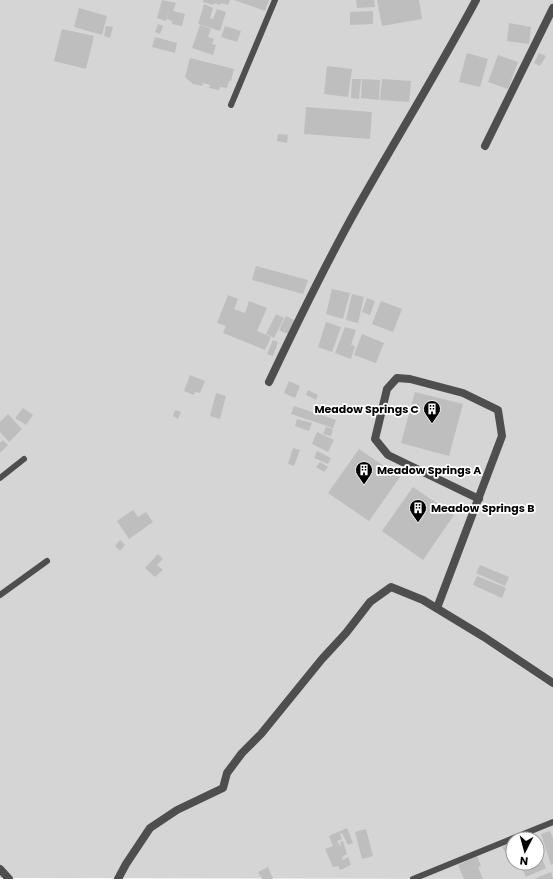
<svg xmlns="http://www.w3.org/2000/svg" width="553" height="879" font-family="Poppins,sans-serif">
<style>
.green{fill:#d5d5d5;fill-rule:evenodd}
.building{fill:#bebebe}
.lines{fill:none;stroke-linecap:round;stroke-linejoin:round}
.service{stroke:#4e4e4e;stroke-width:6}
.minor{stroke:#4e4e4e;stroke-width:8}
.labels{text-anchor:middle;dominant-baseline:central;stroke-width:3.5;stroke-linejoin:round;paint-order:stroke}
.poi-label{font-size:11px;font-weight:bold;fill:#000;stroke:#fff;text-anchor:start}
</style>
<rect width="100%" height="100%" fill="#fff"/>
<path class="green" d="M0,0H553V879L0,878ZM513,839H537V863H513Z"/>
<g class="building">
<path d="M162,0L176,3L173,11L185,14L182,26L172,24V21L167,19L169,9L166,21L157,18Z"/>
<path d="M203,0H230L228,5L221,3L220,5L214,3L213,5L203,2Z"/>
<path d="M234,0H269L265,11Z"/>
<path d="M356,0H374L375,7L357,8Z"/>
<path d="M377,0H419L422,19L382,26Z"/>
<path d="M204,4L213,8L210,18L213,19L217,9L226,12L220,31L198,24Z"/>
<path d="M79,8L107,16L102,35L74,27Z"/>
<path d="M373,11V24L350,25V12Z"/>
<path d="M509,23L531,27L529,44L507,41Z"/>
<path d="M158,24L163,26L160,34L155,32Z"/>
<path d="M200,25L211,29L208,37L214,39L212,44L216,45L213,55L192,48Z"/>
<path d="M106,26L113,27L110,38L104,36Z"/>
<path d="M225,26L241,31L237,42L221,37Z"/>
<path d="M62,29L94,36L86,69L54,61Z"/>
<path d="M155,37L177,43L175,53L152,47Z"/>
<path d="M467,53L488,59L480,87L459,82Z"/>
<path d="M539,53L546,56L540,66L534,63Z"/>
<path d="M498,55L518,62L508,89L488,82Z"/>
<path d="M190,58L234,69L231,81H229L227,88L220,87L219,90L209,88L210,85L203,83L202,86L193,84L185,77Z"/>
<path d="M327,66L352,69L348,97L324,94Z"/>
<path d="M352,79H361L359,99L351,98Z"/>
<path d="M362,79L380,80L379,100L361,98Z"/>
<path d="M382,79L411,81L409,102L380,100Z"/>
<path d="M306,107L372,112L370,139L304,134Z"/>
<path d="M278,134L288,135L287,143L277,141Z"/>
<path d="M256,266L308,280L303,294L252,280Z"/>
<path d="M332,289L350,293L343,319L326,314Z"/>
<path d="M352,294L364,297L358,323L346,320Z"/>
<path d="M228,295L238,299L234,309L245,313L249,301L267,308L257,331L271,337L265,350L223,333L226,326L217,323Z"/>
<path d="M367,298L375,301L370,315L362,312Z"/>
<path d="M381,301L402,309L393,332L372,324Z"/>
<path d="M276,314L284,318L274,338L266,334Z"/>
<path d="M286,316L296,321L290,335L279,330Z"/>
<path d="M326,322L341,327L332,352L318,347Z"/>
<path d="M345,327L356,330L351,345L355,346L351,359L335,353Z"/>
<path d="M362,334L384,343L376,363L354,355Z"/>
<path d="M273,340L278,342L273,356L267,354Z"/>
<path d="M190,375L205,381L200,393L195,392L194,395L184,391Z"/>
<path d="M289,381L300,386L295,398L284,393Z"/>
<path d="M308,390L318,395L316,400L306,395Z"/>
<path d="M415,392L463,404L449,456L401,443Z"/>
<path d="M216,393L226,396L220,419L210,416Z"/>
<path d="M294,406L336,420L333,428L291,414Z"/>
<path d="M23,408L33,415L26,425L15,418Z"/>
<path d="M175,410L181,412L178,419L173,416Z"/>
<path d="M8,414L22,429L9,442L0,432V422Z"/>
<path d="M297,419L312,423L309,431L295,426Z"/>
<path d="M326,427L333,429L331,436L323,434Z"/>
<path d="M317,432L334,440L328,452L312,444Z"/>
<path d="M3,440L8,445L0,453V443Z"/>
<path d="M293,448L300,450L294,466L288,464Z"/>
<path d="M359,449L400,477L369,521L328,493Z"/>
<path d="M317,451L331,458L328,464L314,458Z"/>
<path d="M320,462L328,467L324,472L316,467Z"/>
<path d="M413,487L454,515L423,560L382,531Z"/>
<path d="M133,510L138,517L146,512L153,522L129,539L117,521Z"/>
<path d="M120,540L125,545L120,551L115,546Z"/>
<path d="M158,554L163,559L157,565L163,570L155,577L145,568Z"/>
<path d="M480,565L509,577L505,586L476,573Z"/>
<path d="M477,576L506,588L502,598L473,585Z"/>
<path d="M347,828L353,843L348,845L342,833L340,834L342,839L337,841L340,846H341L340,842L343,841L347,854L342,857L343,860L348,857L351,865L340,870L338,866L333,867L325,849L333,846L329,836Z"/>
<path d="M366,829L373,856L362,859L355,832Z"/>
<path d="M550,831L553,838V864L551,865L541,834Z"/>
<path d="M509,843L511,848L505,852L502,847Z"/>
<path d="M538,850L546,868L526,877L520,863H537V851Z"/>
<path d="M477,856L481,866L478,867L483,879H464L458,865Z"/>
<path d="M268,867L273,879H262L258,872Z"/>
<path d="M551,872L553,879H534Z"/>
</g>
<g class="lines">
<g class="service">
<path d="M231,105L275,0"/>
<path d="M0,478L24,459"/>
<path d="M0,595L47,561"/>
<path d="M413,879L553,822"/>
</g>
<g class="minor">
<path d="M485,146L553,8"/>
<path d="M269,382C297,323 325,265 357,208C396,139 438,71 476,0"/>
<path d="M437,608L502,436L498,410L463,393L410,379L397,378L387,389L375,439L388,455L479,499"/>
<path d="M0,869L9,879"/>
<path d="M118,879L126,864L150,828L177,810L223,788L227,773L242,753L261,734L322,659L346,633L370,602L391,587L423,600L484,637L553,683"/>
</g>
</g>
<defs>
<symbol id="building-pin" viewBox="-11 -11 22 30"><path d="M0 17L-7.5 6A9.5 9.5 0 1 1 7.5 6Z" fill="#000" stroke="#fff"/><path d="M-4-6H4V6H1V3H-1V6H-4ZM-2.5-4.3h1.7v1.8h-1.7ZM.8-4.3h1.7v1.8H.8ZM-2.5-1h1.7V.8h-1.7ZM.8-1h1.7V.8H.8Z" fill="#fff"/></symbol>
</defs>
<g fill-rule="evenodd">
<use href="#building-pin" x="422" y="399" width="20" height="27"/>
<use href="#building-pin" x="354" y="460" width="20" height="27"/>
<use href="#building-pin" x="408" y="498" width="20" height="27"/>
</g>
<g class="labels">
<g class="poi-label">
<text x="419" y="409" text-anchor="end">Meadow Springs C</text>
<text x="377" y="470">Meadow Springs A</text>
<text x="431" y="508">Meadow Springs B</text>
</g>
</g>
<g transform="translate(525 851) rotate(186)"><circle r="19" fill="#ffffff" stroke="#999999"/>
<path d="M0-3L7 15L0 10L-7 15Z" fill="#000000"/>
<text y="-6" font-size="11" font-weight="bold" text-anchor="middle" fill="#000000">N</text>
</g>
</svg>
